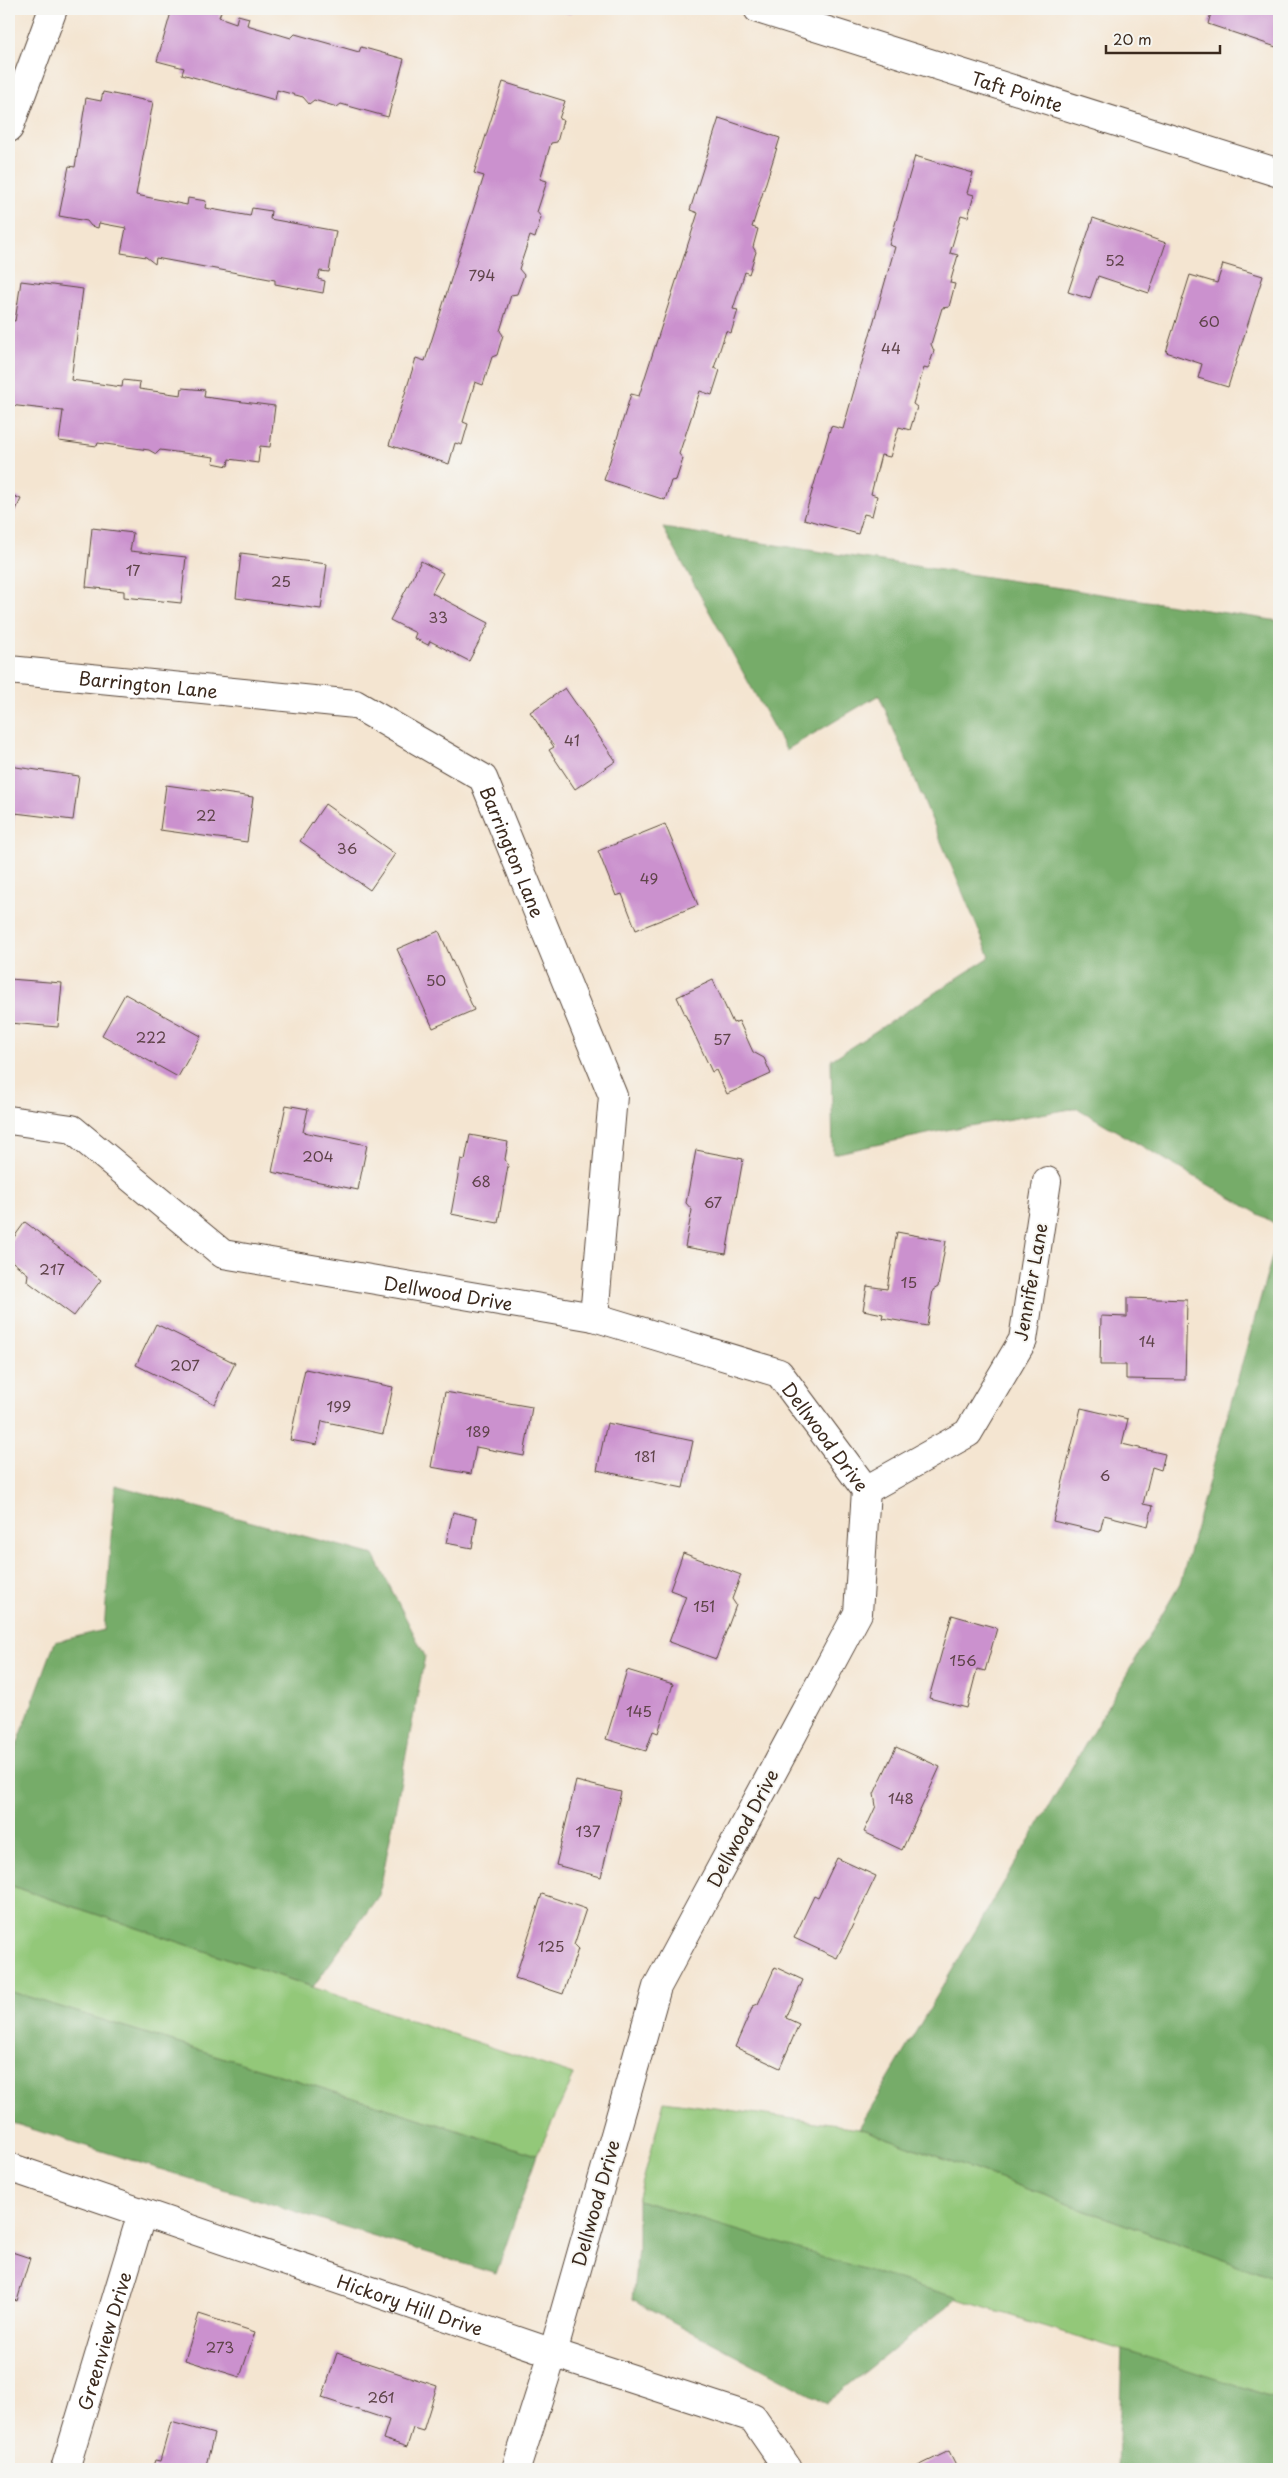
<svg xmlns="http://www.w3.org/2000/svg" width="1288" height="2478" font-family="'Playpen Sans',sans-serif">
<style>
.green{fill:#93c879;stroke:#67794c}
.forest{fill:#76ac69;stroke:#586b44}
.building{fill:#cb91ce}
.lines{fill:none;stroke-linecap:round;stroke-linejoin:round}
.street-casing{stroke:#574639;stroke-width:30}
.secondary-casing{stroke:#574639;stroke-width:30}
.street{stroke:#fff;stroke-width:28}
.secondary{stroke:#fff;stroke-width:28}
.labels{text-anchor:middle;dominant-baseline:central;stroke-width:4;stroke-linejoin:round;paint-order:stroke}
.number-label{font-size:15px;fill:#5f444a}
.street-label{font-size:18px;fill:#3b2a1e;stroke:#f6f6f2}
</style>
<rect width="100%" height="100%" fill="#f6f6f2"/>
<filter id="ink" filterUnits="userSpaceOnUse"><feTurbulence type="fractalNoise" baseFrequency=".02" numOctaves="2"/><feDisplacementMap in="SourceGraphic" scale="10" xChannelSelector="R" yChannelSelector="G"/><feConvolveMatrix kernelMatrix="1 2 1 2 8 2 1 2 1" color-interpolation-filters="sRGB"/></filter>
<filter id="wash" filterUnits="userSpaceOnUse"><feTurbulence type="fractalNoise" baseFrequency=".0096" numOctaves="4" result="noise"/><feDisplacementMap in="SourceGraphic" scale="20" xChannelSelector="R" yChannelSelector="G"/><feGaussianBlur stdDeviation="1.12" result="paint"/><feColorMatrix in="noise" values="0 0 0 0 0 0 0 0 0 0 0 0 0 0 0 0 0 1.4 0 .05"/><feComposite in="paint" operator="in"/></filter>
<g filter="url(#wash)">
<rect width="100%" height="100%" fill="#f4e5d1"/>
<g class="green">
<path d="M9,1885L574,2075L537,2155L9,1991Z"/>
<path d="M664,2101L859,2128L1279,2280V2399L638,2200Z"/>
</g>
<g class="forest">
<path d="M663,528L1279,621V1226L1077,1108L951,1129L833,1154L831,1060L990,957L879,695L786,750Z"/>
<path d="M1279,1232V2280L859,2128L1180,1584Z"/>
<path d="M115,1485L374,1555L425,1656L379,1895L313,1987L9,1885V1767L55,1642L104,1630Z"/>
<path d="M9,1991L537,2155L496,2274L9,2122Z"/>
<path d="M638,2200L958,2298L826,2403L632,2300L638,2249Z"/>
<path d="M1122,2349L1279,2399V2469H1118Z"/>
</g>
<g id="blocks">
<g class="building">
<path d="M172,9H222L219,17L236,23L238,15L249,18L247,25L291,38L295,34L359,52L361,47L404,59L388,117L341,104L337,107L314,100L309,104L303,97L277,90L275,100L182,74L184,68L157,61Z"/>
<path d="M555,9H572L570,14Z"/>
<path d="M1217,9H1279V48L1208,24L1211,13L1216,12Z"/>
<path d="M503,82L565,101L559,119L563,120L557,142L551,143L540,179L547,181L537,212L541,217L535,238L530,236L519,269L524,275L517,294L511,295L500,331L503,335L497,355L492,357L483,385L475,382L463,422L468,424L462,445L455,443L449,464L389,445L416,358L425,361L484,176L474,173Z"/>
<path d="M103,92L153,102L136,195L187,205L188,198L206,201L205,208L250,216L252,208L271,211L270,219L336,231L329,272L320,271L318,279L325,281L323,293L275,284V280L156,258L155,264L146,257L121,253L126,228L99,223L98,228L91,226L87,221L59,216L69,166L75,167L86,98L101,101Z"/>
<path d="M719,118L780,138L752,227L758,229L753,247L756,252L749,274L745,272L733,309L738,310L731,333L726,331L714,368L720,370L712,395L700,391L679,454L683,459L676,480L671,481L665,500L604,480L631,394L639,396L698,213L690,210Z"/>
<path d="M915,156L973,173L967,193L974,195L968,217L961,215L950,253L958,255L950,283L955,284L949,307L942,308L931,344L934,351L928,369L924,368L913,404L917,407L910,430L899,427L890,457L881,455L871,494L877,496L872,516L864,514L858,534L804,519L831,426L843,429L895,247L889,245Z"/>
<path d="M1093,218L1166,243L1149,293L1098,276L1090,299L1068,292Z"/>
<path d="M1223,264L1263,276L1228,387L1198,378L1202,364L1166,352L1190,275L1217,283Z"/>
<path d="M21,281L83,289L71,380L122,387L123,380L140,382L139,389L181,395L182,388L205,390L204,397L275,406L270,447L260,446L258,463L229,459L228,466L213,463L214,457L160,450L156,454L149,450L98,443L97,446L59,441L63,411L9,405L11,332L9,320L15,321Z"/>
<path d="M9,494L21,499L9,525Z"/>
<path d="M92,528L133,533L130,551L186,557L181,603L124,597V591L86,587Z"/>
<path d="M241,553L327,564L321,609L236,598Z"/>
<path d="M421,561L443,573L432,593L489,623L469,661L430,641L428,645L414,638L416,633L390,620Z"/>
<path d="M565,688L616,761L575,789L549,750L554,747L530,712Z"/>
<path d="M9,766L79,776L73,820L15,813L12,836H9Z"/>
<path d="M166,785L253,797L247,842L160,830Z"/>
<path d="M325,804L395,854L370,890L300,841Z"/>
<path d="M665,824L698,905L636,930L622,894L616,896L598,851Z"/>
<path d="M439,931L474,1010L433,1028L397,949Z"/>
<path d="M9,979L62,983L58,1027L9,1023Z"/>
<path d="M713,980L733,1023L739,1021L753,1052L764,1058L771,1074L727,1094L716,1070L712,1072L677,997Z"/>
<path d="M125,994L201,1036L178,1077L102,1035Z"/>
<path d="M286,1105L308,1109L303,1132L367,1145L358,1190L272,1172Z"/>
<path d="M470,1135L508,1142L505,1159L508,1166L498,1223L451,1214L461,1159L465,1160Z"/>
<path d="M696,1150L743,1159L726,1254L685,1247L692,1210L686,1203Z"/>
<path d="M25,1222L101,1280L74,1316L27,1281L28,1274L9,1259V1244Z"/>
<path d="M897,1232L946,1241L938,1287L933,1290L927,1326L882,1318L883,1314L863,1310L867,1286L887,1289Z"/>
<path d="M1127,1298L1187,1300L1185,1380L1126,1379V1365H1100L1101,1316L1127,1317Z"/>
<path d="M156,1324L235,1363L215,1404L136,1365Z"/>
<path d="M305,1369L393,1387L383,1434L322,1421L317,1445L290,1440Z"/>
<path d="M445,1392L532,1407L524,1456L476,1447L471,1474L431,1467Z"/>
<path d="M1081,1408L1128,1419L1122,1444L1165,1454L1161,1470L1152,1467L1143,1504L1153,1506L1148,1526L1104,1515L1100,1532L1053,1521Z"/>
<path d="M607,1423L693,1441L683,1488L597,1470Z"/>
<path d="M453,1512L477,1518L472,1548L446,1543Z"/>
<path d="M683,1553L741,1575L732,1599L736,1605L716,1659L669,1642L686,1596L670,1590Z"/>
<path d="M952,1615L997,1628L985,1671L977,1669L967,1708L929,1698Z"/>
<path d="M627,1670L673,1684L658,1733L653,1731L646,1751L606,1739Z"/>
<path d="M896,1747L940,1767L902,1850L864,1832L876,1806L874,1794Z"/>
<path d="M576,1781L621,1792L601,1877L556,1865Z"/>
<path d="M837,1858L876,1876L837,1958L794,1938L814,1896L818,1898Z"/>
<path d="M542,1894L586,1909L574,1945L578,1949L563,1994L515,1978Z"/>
<path d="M775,1967L803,1980L786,2018L799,2024L780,2068L735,2047L753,2006L758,2004Z"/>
<path d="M9,2251L30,2258L17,2301L9,2298Z"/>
<path d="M199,2314L255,2332L240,2377L185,2360Z"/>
<path d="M337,2353L437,2386L423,2431L413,2428L407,2447L383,2439L389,2420L322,2398Z"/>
<path d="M171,2422L214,2434L205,2469H152L155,2460L160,2461Z"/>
<path d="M949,2451L958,2469H912Z"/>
</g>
</g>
</g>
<g filter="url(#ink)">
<use href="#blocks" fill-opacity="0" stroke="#574639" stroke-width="1"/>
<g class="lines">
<defs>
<g id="street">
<path id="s1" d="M758,9L1279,173"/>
<path id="s2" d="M9,670L355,704L483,778L613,1096L594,1317"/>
<path id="s3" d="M9,1120L72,1129L223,1254L594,1317L779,1373L866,1490L858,1613L657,1987L553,2353L516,2469"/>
<path d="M866,1490L968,1433L1023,1340L1047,1181"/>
<path id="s4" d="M9,2167L553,2353L753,2418L788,2469"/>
<path id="s5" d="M65,2469L142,2213"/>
</g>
<path id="secondary" d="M9,128L53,9"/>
</defs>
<use href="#street" class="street-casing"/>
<use href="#secondary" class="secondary-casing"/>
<use href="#street" class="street"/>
<use href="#secondary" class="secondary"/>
</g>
</g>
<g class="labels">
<g class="number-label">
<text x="1115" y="259">52</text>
<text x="482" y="274">794</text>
<text x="1209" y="320">60</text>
<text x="891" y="347">44</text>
<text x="133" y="569">17</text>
<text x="281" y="580">25</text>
<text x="438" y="616">33</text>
<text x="572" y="739">41</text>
<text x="206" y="814">22</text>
<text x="347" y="847">36</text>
<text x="649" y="877">49</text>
<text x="436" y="979">50</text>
<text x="151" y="1036">222</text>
<text x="722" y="1038">57</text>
<text x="318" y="1155">204</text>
<text x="481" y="1180">68</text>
<text x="713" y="1201">67</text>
<text x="52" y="1268">217</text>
<text x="909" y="1281">15</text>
<text x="1147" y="1340">14</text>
<text x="185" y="1364">207</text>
<text x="339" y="1405">199</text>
<text x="478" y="1430">189</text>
<text x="645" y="1455">181</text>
<text x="1105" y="1474">6</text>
<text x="704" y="1605">151</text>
<text x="963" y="1659">156</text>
<text x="639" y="1710">145</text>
<text x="901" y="1797">148</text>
<text x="588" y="1830">137</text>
<text x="551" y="1945">125</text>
<text x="220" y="2346">273</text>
<text x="381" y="2396">261</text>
</g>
<g class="street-label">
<text stroke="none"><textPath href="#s1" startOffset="272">Taft Pointe</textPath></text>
<text stroke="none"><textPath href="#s2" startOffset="140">Barrington Lane</textPath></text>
<text stroke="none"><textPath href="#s2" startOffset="575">Barrington Lane</textPath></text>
<text transform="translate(1030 1282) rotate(-80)">Jennifer Lane</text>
<text stroke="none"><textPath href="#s3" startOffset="488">Dellwood Drive</textPath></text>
<text stroke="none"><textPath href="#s3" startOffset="908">Dellwood Drive</textPath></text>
<text transform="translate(742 1828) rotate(-62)">Dellwood Drive</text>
<text transform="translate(595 2203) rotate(-74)">Dellwood Drive</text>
<text stroke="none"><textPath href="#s4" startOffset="424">Hickory Hill Drive</textPath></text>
<text stroke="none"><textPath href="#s5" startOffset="134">Greenview Drive</textPath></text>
</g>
</g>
<rect width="1288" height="2478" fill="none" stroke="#f6f6f2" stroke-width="30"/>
<path d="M1106 45v8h114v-8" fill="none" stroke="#3b2a1e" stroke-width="2.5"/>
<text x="1113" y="45" font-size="15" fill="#3b2a1e" stroke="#f6f6f2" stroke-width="4" paint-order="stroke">20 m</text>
</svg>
